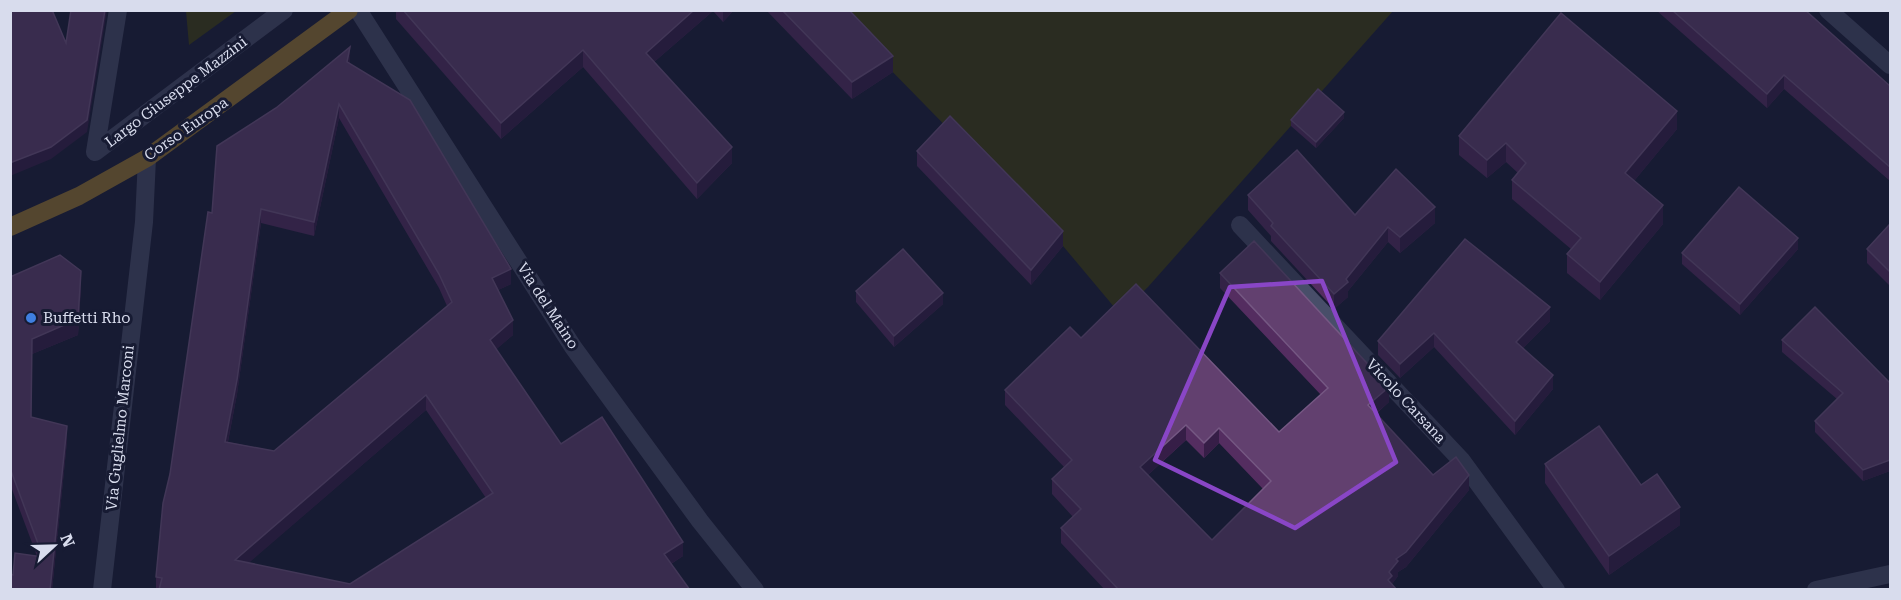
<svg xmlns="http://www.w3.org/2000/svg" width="1901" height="600" font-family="'Roboto Serif',serif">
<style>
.green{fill:#40410c}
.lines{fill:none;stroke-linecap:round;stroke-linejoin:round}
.minor{stroke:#484e69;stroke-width:18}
.major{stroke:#9e7a2b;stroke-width:18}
.wall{fill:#542d60;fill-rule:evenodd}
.shaded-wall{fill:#361e47}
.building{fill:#62406f;stroke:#755883;stroke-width:1.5;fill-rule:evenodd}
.marked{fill:none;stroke:#8946c6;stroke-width:4.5;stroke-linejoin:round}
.shop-dot{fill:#3f7fe0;stroke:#171b33;stroke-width:2}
.labels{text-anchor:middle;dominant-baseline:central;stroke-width:6;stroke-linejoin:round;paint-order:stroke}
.street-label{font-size:15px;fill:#d8dced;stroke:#171b33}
.poi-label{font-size:15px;fill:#d8dced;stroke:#171b33;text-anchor:start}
</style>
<rect width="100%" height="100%" fill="#171b33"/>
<g class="green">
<path d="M186,11V10L236,11L189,45Z"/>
<path d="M833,11H1393L1148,287L1120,314L1063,246Z"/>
</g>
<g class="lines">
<g class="minor">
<path d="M118,10L95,152L284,10"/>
<path d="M358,10L573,347L700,521L755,590"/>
<path d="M1828,10L1890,65"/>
<path d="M1240,225L1462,461L1556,590"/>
<path d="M102,590L144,222L147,158"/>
<path d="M1816,590L1890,574"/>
</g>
<path class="major" d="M10,227L79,196L147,158L349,10"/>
</g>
<g class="wall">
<path d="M396,10H734L723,22L713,11L654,62L732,163L697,199L583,67L501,139L396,19Z"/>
<path d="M766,10H849L893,72L852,99Z"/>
<path d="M1656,10H1805L1890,86V181L1784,89L1767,108Z"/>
<path d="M350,62V64L511,284L498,290L513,335L496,349L561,444L683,556L671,564L690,590H156V577L170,474L212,213ZM339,118L439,288L447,306L274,451L228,442L237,394L261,223L314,236ZM426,410L486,498L350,584L248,563Z"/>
<path d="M1344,118L1316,148L1291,126V120Z"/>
<path d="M1677,129L1634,181L1663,224L1600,300L1567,273V254L1571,249L1512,199V180L1518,173L1506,162L1487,178L1459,155V136Z"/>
<path d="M917,151L1063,246L1031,285L917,166Z"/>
<path d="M1248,195L1355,215L1435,223L1400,253L1388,242L1348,291V297L1334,309L1271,241V236L1248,210Z"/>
<path d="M1890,224V286L1867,263V249Z"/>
<path d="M1465,239L1550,321L1523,348L1553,389L1515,435L1434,347L1400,378L1378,355V341Z"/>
<path d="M1798,249L1740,315L1682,264V253Z"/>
<path d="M1220,273L1389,402L1376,414L1433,475L1469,490L1406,567L1398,572V576L1392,584L1397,590H1105L1061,543V528L1073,517L1052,494V479L1064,467L1005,405V390L1081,338L1279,432L1321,395L1220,288ZM1186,440L1204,458L1219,443L1263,489L1212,540L1148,475Z"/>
<path d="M10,277L81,287L78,335L32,354L31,417L67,441L52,590H10L13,575L37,556L10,484Z"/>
<path d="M856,291L943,304L894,347L856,302Z"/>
<path d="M1782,340L1890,383V471L1863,481L1815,432V421L1837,399L1782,352Z"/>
<path d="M1545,464L1641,485L1680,525L1609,575L1545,483Z"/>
</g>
<g class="shaded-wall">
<path d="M105,10H107L87,132L51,159L10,176V163Z"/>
<path d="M694,10L713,11L646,69V53Z"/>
<path d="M723,10H734L723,22Z"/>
<path d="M350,47V62L347,76V62Z"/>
<path d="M583,50V67L501,139V123Z"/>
<path d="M893,56V72L852,99V82Z"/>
<path d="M1784,75V89L1767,108V94Z"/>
<path d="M339,104V118L314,236V222Z"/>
<path d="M1677,111V129L1625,192V173Z"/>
<path d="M1344,112V118L1316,148V142Z"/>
<path d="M1506,143V162L1487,178V160Z"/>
<path d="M732,147V163L697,199V183Z"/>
<path d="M1663,205V224L1600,300V282Z"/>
<path d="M1435,207V223L1400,253V237Z"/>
<path d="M261,209V223L237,394L225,456V442Z"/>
<path d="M1388,227V242L1348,291V297L1334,309V294Z"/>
<path d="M1063,231V246L1031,285V270Z"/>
<path d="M1798,238V249L1740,315V304Z"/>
<path d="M511,269V284L492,293V278Z"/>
<path d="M81,271V287L78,335L32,354V339Z"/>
<path d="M943,293V304L894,347V336Z"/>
<path d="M1550,307V321L1516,355V342Z"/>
<path d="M513,320V335L490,355V340Z"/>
<path d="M1434,333V347L1400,378V364Z"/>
<path d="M1553,375V389L1515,435V421Z"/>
<path d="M1389,387V402L1368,420V405Z"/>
<path d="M426,395V410L235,575V560Z"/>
<path d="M1186,425V440L1140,482V467Z"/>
<path d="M67,426V441L52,590H50Z"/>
<path d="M1219,428V443L1204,458V443Z"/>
<path d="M1890,460V471L1863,481V470Z"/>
<path d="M1469,475V490L1406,567L1398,572V576L1392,584V590L1388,580L1389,572L1396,559Z"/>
<path d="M1680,507V525L1609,575V556Z"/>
<path d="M683,542V556L664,568V554Z"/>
</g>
<g class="building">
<path d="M10,10H52L66,43L71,10H105L87,120L51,147L10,163Z"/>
<path d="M403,10H694L646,53L732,147L697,183L583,50L501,123Z"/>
<path d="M782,10H849L893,56L852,82Z"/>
<path d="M1672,10H1805L1890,86V167L1784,75L1767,94Z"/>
<path d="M1561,13L1677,111L1625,173L1663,205L1600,282L1567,254L1581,238L1512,180L1526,163L1506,143L1487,160L1459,136Z"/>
<path d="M350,47L347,62L410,100L511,269L492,278L513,320L490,340L561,444L602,417L683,542L664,554L690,590H159L162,578L156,577L163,503L170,474L208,212L212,213L217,146L276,108ZM339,104L439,274L452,302L274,451L225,442L237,380L261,209L314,222ZM426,395L493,493L350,584L235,560Z"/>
<path d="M1318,89L1344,112L1316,142L1291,120Z"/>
<path d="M950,116L1063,231L1031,270L917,151Z"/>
<path d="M1297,150L1355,215L1396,169L1435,207L1400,237L1388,227L1346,279L1348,282L1334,294L1271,226L1273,223L1248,195Z"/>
<path d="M1739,187L1798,238L1740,304L1682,253Z"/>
<path d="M1890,224V272L1867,249Z"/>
<path d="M1465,239L1550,307L1516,342L1553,375L1515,421L1434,333L1400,364L1378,341Z"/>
<path d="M1254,241L1389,387L1368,405L1433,475L1456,457L1469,475L1406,552L1396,559L1398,561L1389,572L1392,576L1388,580L1397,590H1119L1061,528L1081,509L1052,479L1072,460L1005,390L1070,327L1081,338L1136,284L1279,432L1328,388L1220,273ZM1186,425L1204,443L1219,428L1271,481L1212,540L1140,467Z"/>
<path d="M903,249L943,293L894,336L856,291Z"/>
<path d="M60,255L81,271L78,319L32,339L31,417L67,426L50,590H10V574L13,575L15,553L43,557L10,468V277Z"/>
<path d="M1815,307L1890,383V460L1863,470L1815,421L1843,393L1782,340Z"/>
<path d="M1599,426L1641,485L1657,474L1680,507L1609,556L1545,464Z"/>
</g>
<path d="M0 0H1901V600H0ZM1322,281L1396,462L1295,528L1155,460L1230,287Z" fill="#171b33" fill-opacity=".55" fill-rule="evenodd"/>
<path class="marked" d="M1322,281L1396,462L1295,528L1155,460L1230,287Z"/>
<circle class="shop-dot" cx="31" cy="318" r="6"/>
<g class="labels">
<g class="street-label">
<text transform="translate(176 92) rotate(-37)">Largo Giuseppe Mazzini</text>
<text transform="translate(186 129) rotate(-35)">Corso Europa</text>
<text transform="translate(548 306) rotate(57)">Via del Maino</text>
<text transform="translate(1406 401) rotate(47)">Vicolo Carsana</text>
<text transform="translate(120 428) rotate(-84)">Via Guglielmo Marconi</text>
</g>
<g class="poi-label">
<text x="43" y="318">Buffetti Rho</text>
</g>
</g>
<rect width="1901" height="600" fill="none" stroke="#d8dced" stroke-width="24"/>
<g transform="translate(54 546) rotate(68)" stroke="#171b33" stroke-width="4.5" paint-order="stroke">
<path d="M0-4.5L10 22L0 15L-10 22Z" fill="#d8dced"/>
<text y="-9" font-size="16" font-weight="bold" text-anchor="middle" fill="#d8dced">N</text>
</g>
</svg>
